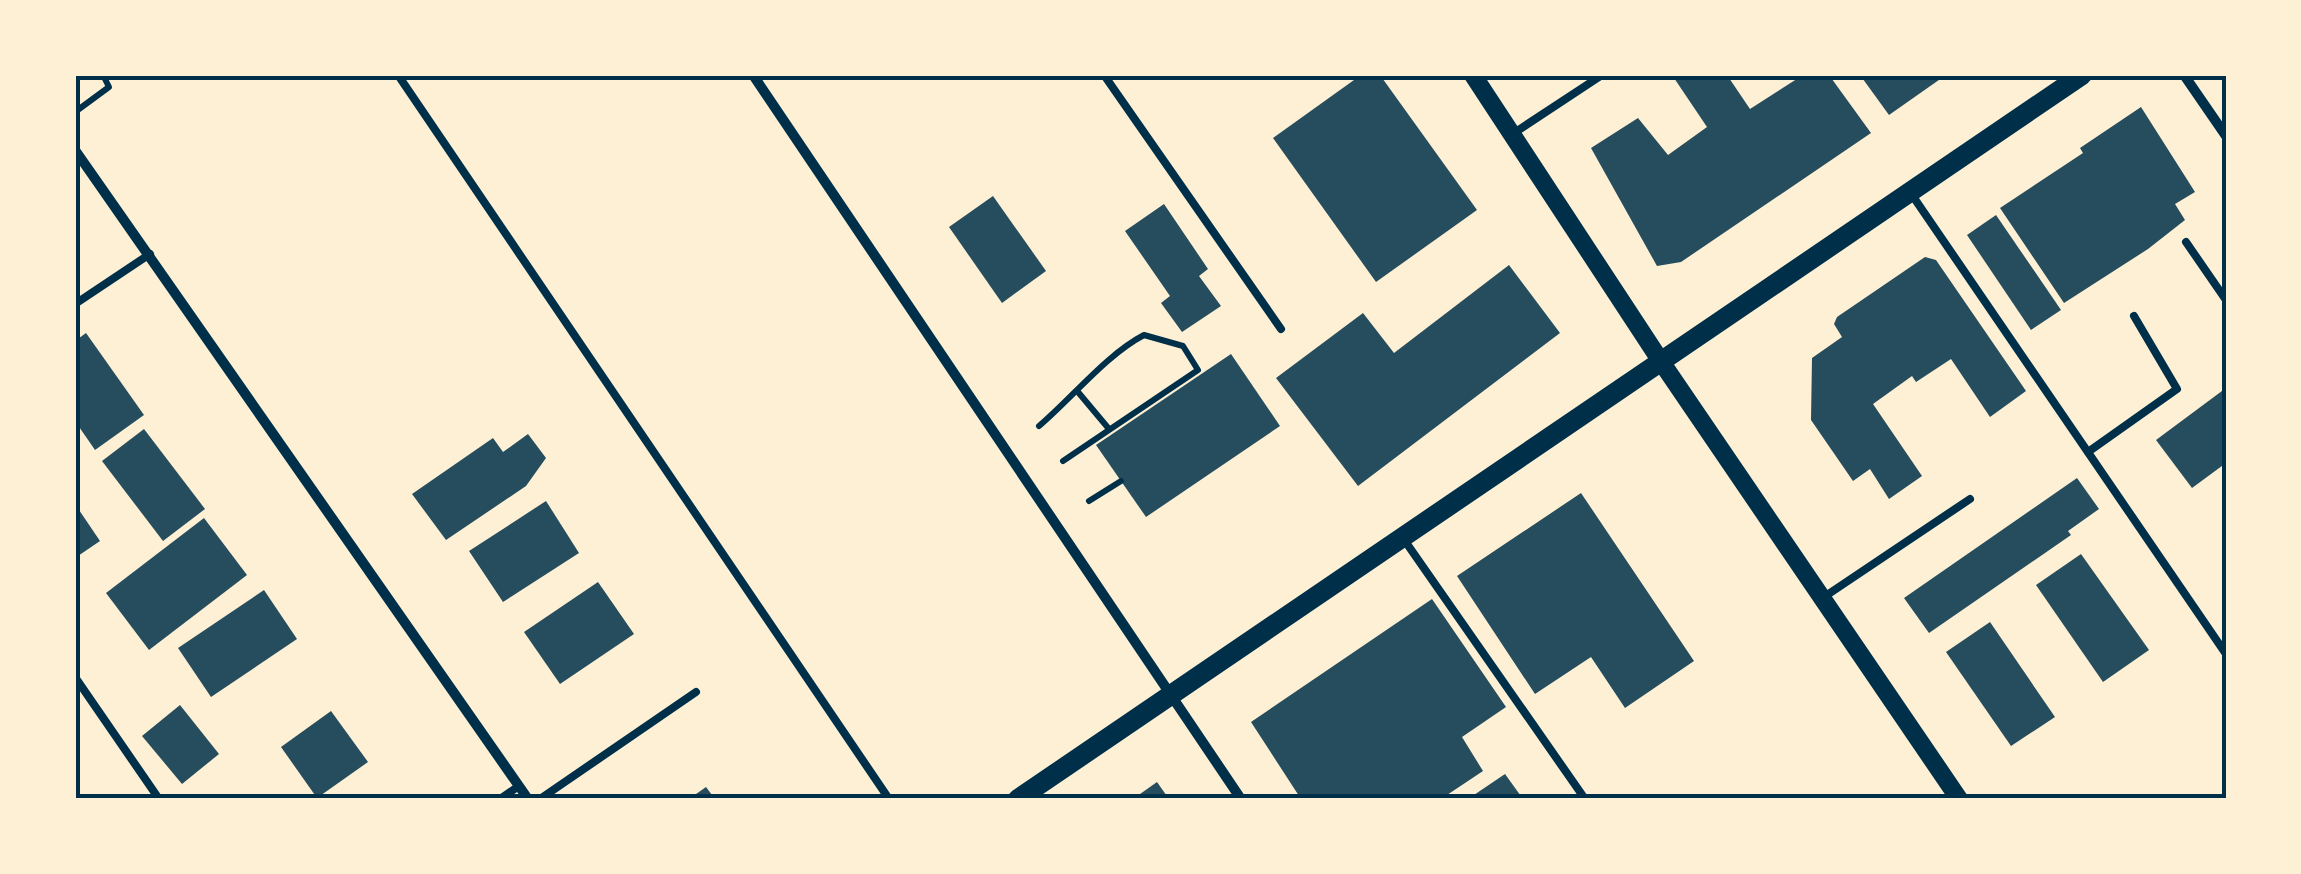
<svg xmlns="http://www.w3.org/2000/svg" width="2301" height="874" font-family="Overpass,sans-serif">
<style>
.building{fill:#264d5e}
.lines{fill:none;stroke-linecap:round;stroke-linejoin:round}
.path{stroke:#003049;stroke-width:6}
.service{stroke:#003049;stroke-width:8}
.minor{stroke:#003049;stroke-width:10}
.tertiary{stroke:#003049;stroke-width:18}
.secondary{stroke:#003049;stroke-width:20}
.neatline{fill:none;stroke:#003049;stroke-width:4}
</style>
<rect width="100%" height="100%" fill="#fdf0d5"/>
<g class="building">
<path d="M1361,75H1380L1477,210L1376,282L1273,138Z"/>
<path d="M1672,75H1727L1750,109L1803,75H1829L1871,133L1681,262L1657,266L1591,148L1638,118L1668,155L1707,127Z"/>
<path d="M1860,75H1946L1889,115Z"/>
<path d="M2141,107L2195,192L2175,204L2185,220L2148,249L2064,303L2000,208L2083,153L2080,148Z"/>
<path d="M993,196L1046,271L1002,303L949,227Z"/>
<path d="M1164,204L1208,269L1199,276L1221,306L1182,332L1161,303L1170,296L1125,231Z"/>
<path d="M1996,215L2061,310L2031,330L1967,235Z"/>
<path d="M1925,257L1936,260L2026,391L1990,417L1951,359L1916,382L1912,376L1873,404L1922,476L1889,499L1870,469L1853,481L1811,420L1812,358L1842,337L1834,324L1837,317Z"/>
<path d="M1509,265L1560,333L1358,486L1276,378L1363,313L1394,353Z"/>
<path d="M86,333L144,415L95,450L75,421V341Z"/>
<path d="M1231,354L1280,426L1146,517L1096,445Z"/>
<path d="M2226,388V463L2192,488L2156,440Z"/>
<path d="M144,429L205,509L163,541L102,461Z"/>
<path d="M528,434L546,458L526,486L446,540L412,494L493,438L503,452Z"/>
<path d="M2077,478L2099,509L2068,531L2071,535L1929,633L1904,598Z"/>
<path d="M1581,493L1694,661L1625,708L1591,657L1535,694L1457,576Z"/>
<path d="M546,501L579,553L503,602L469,551Z"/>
<path d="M75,504L100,541L75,558Z"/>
<path d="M204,518L247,575L149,650L106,593Z"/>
<path d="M2081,554L2149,650L2103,682L2036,585Z"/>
<path d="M598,582L634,634L560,684L524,632Z"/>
<path d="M264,590L297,639L211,697L178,648Z"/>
<path d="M1432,599L1506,707L1462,737L1483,771L1441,799H1301L1251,722Z"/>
<path d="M1990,622L2055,717L2011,746L1946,652Z"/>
<path d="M180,705L219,754L182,784L142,736Z"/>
<path d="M331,711L368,762L317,798L281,747Z"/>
<path d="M1505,774L1523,799H1468Z"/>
<path d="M1157,782L1169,799H1133Z"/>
<path d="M706,787L715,799H689Z"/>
</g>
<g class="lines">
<g class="path">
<path d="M75,112L109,87L103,75"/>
<path d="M1078,392L1109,429"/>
<path d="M1039,426C1073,397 1106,355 1144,335L1183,346L1198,370L1063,461"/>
<path d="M1089,501L1121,481"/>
</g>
<g class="service">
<path d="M398,75L889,799"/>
<path d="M1104,75L1281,329"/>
<path d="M1514,133L1602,75"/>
<path d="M1910,192L2226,654"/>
<path d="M2186,242L2226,300"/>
<path d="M75,304L150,254"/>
<path d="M2088,452L2177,389L2134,316"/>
<path d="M1405,541L1585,799"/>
<path d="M1824,597L1970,499"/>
<path d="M75,677L159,799"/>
<path d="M500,799L519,786"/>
<path d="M540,799L696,692"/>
</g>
<g class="minor">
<path d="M753,75L1241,799"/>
<path d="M2184,75L2226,136"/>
<path d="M75,150L528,799"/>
</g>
<path class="tertiary" d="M1473,75L1660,360L1959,799"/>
<path class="secondary" d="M1018,799L2082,75"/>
</g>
<rect width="2301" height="874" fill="none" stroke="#fdf0d5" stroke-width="155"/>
<rect x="78" y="78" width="2146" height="718" class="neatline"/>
</svg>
